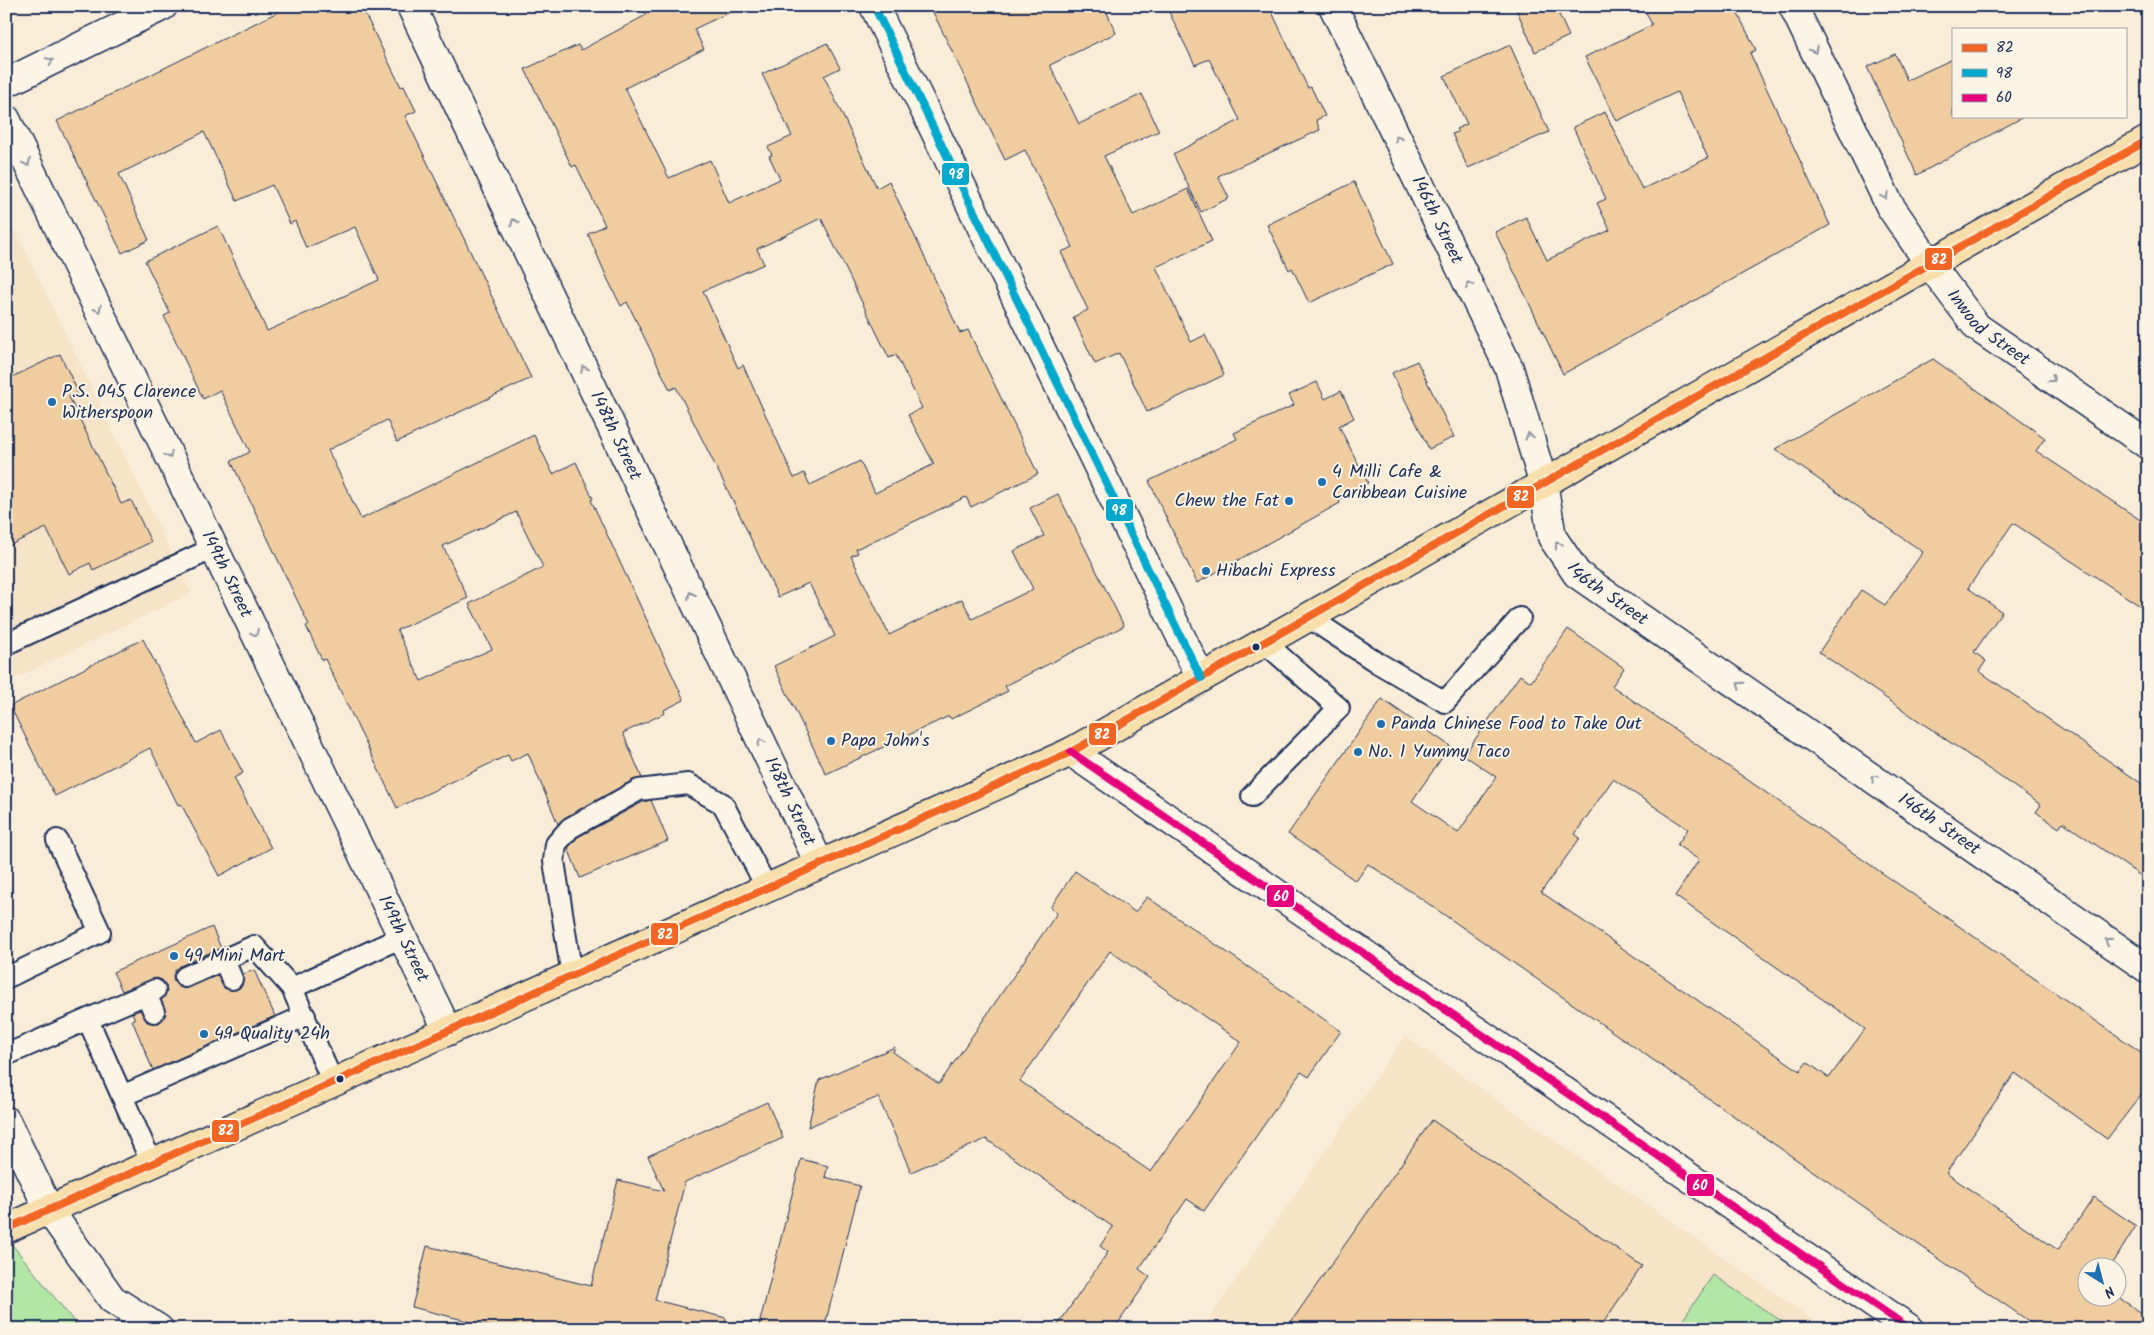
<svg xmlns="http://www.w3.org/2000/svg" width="2154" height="1335" font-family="Kalam,sans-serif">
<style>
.built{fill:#f7e3c7}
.green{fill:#b2e5a6;stroke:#668a82}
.building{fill:#f0cda1;stroke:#1b2f5e;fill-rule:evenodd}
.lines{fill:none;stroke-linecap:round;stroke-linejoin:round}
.service-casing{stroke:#1b2f5e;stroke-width:24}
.minor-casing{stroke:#1b2f5e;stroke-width:31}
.secondary-casing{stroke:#1b2f5e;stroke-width:31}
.primary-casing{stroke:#1b2f5e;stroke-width:31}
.service{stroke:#fcf5e5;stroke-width:20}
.minor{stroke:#fcf5e5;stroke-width:28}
.secondary{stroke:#fcf5e5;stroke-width:28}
.primary{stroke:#f8deab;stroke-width:28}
.bus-1-casing{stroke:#fcf5e5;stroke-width:11}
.bus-2-casing{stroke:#fcf5e5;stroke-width:11}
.bus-3-casing{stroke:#fcf5e5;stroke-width:11}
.bus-1{stroke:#f26522;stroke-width:8}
.bus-2{stroke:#00a9ce;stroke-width:8}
.bus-3{stroke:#e5007d;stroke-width:8}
.oneway{stroke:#8c92a2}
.poi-dot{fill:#1f6fb2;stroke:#fcf5e5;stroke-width:2}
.bus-dot{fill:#1b2f5e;stroke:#fcf5e5;stroke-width:2}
.labels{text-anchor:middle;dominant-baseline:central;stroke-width:4;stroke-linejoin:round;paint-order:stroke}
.street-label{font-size:18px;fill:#1b2f5e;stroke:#fcf5e5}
.poi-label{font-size:18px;fill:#1b2f5e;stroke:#fcf5e5;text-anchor:start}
.line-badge{stroke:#fcf5e5;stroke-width:2}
.badge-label{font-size:14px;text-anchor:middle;font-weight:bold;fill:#fff}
</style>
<rect width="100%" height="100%" fill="#faedd7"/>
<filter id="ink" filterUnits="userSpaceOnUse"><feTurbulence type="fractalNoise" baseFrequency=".02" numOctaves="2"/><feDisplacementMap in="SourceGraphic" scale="10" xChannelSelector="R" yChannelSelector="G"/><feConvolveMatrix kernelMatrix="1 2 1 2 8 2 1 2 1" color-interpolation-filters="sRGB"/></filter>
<g filter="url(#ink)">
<g class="built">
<path d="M6,211L191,593L6,683Z"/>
<path d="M1405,1036L1826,1329H1202Z"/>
</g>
<g class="green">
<path d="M6,1237L80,1329H6Z"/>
<path d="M1713,1275L1793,1329H1687L1680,1324Z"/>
</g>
<g class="building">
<path d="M290,6H361L401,87L404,86L416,111L405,116L531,378L397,442L387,420L328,450L361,519L534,435L553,474L576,462L593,499L591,500L684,700L664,710L665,713L623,733L642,778L633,780L564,818L558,824L528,753L511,761L508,755L397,808L325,659L322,660L306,626L309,625L231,461L250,452L220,390L203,399L164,316L170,313L145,261L218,226L267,331L379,280L355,227L306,248L295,221L290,224L272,185L237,201L204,132L119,174L149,240L122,253L57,121ZM516,512L543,567L469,604L492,649L421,681L397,630L468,598L443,546Z"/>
<path d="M641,6H743L694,29L704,49L625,88L669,178L710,160L729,203L780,179L769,156L772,155L768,147L792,136L762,74L827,43L840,68L824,76L877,188L889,181L960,333L968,330L1038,474L971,507L966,497L856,549L858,553L851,556L889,635L962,599L972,619L1033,589L1014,551L1044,536L1030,508L1058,494L1124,626L1005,686L1008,691L951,719L949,716L826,774L774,666L835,636L809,583L778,597L736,507L676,387L670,390L627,302L621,306L608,280L588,234L605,225L576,165L572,167L525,69L578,45L581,50L646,15ZM821,218L889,358L896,355L922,408L908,415L934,464L875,493L860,461L810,485L804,473L794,478L743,365L738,368L703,291L764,264L757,249Z"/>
<path d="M930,6H1104L1116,33L1050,65L1079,124L1142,94L1159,131L1104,156L1133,215L1188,189L1212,241L1156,267L1191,342L1205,335L1224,375L1147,412L1119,353L1095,364L1073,317L1088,310L1061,252L1073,247L1025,150L1005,160Z"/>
<path d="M1166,6H1269L1308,88L1311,87L1325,116L1316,120L1320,130L1218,176L1229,198L1201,212L1173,154L1240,120L1209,59L1195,65Z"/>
<path d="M1515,6H1555L1569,36L1535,52Z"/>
<path d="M1643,6H1734L1756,50L1750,53L1830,225L1563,374L1495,232L1526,217L1547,260L1610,230L1597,203L1606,199L1573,127L1605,112L1642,189L1708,158L1677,92L1617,121L1585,57L1652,25Z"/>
<path d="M1510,45L1549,132L1468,168L1452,134L1458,132L1456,129L1467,124L1444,76Z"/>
<path d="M1895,54L1907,80L1953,59V116H2025L1917,175L1867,67Z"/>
<path d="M1354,182L1393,264L1309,303L1292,268L1289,270L1267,225Z"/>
<path d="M60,354L78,392L69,397L121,504L131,500L151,542L93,570L90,563L69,574L46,528L6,547V380Z"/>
<path d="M1933,359L2045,438L2036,451L2148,525V611L2013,523L1968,588L2002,612L1974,652L1986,661L1979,671L2148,788V881L2063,822L2059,828L2036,812L2041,805L1819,652L1861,590L1885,605L1923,552L1775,449Z"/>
<path d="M1417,361L1454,437L1429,449L1392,373Z"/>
<path d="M1317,382L1325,399L1341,391L1354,418L1339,426L1368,483L1339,500L1340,503L1197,583L1149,481L1237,439L1234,433L1294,405L1289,395Z"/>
<path d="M1568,629L1624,668L1612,686L2148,1057V1086L2107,1139L2015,1073L1946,1173L2058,1250L2094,1197L2136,1226L2110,1268H2086V1298H2119L2148,1317V1329H2040L1413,893L1368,864L1356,881L1288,834L1382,699L1450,746L1412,801L1458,833L1496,777L1464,755L1520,675L1531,682ZM1613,779L1688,829L1677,845L1699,860L1675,896L1865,1029L1829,1078L1807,1062L1800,1071L1541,892L1580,838L1575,834Z"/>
<path d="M143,639L196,743L221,730L243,773L234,778L271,848L219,876L181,804L178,805L150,748L55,796L10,706Z"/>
<path d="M651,800L668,841L580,878L568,848L578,837L643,802Z"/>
<path d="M1075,871L1135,912L1147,897L1341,1031L1309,1077L1301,1072L1204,1211L1187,1199L1139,1269L1150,1277L1114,1329H1055L1108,1252L1100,1246L1113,1227L986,1139L911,1172L878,1097L808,1127L819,1080L895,1047L893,1052L939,1084L1057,913L1050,908ZM1110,951L1241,1042L1151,1172L1020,1081Z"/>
<path d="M212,927L221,948L180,966L173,975L174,982L184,989L218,975L224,988L236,990L242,986L243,974L254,970L275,1016L153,1070L132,1020L135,1019L132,1013L140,1010L147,1022L159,1023L166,1014L161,1000L167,992L166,986L162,980L156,978L122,991L113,972Z"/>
<path d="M767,1102L783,1138L685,1182L655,1300L726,1318L725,1329H499L412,1307L427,1246L591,1286L618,1180L664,1191L648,1156Z"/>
<path d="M1432,1120L1642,1266L1599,1329H1286Z"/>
<path d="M801,1159L828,1166L825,1177L860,1186L824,1329H758Z"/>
</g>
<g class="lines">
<defs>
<g id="service">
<path d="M1308,617L1378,663L1445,702L1520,618"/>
<path d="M6,644L214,548"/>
<path d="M1252,796L1339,708L1264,642"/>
<path d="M224,960L232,979"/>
<path d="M572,976L554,861L556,844L570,828L639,790L688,784L723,804L767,888"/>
<path d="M185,977L254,946L292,988L402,937"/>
<path d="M6,978L100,932L57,840"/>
<path d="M292,988L333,1083"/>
<path d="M146,994L154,1012"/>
<path d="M88,1020L122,1096"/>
<path d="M6,1055L155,990"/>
<path d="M152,1164L122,1096L305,1016"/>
</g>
<g id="minor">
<path id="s1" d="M411,6L820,865"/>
<path d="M874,6L1201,678"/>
<path id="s2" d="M1333,6L1509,368L1543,482L1552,537L1577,574L2148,969"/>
<path id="s3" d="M1793,6L1890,206L1929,263L1977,327L2148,445"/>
<path d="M6,83L163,6"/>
<path id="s4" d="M6,119L448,1031"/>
<path d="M1071,752L1910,1329"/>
</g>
<path id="secondary" d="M6,1121L49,1210L112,1299L159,1329"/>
<path id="primary" d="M6,1229L1071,752L2148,140"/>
</defs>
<use href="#service" class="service-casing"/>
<use href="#minor" class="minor-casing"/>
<use href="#secondary" class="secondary-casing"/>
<use href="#primary" class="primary-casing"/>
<use href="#service" class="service"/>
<use href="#minor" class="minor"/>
<use href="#secondary" class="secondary"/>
<use href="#primary" class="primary"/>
<defs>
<path id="bus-1" d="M6,1229L1071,752L2148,140"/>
<path id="bus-2" d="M874,6L1201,678"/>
<path id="bus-3" d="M1071,752L1910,1329"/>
</defs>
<use href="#bus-1" class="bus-1-casing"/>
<use href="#bus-2" class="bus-2-casing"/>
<use href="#bus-3" class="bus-3-casing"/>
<use href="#bus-1" class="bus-1"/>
<use href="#bus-2" class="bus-2"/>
<use href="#bus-3" class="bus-3"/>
</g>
<defs><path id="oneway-chevron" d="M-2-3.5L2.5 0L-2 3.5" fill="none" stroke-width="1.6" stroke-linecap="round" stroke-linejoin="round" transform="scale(1.25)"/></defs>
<g class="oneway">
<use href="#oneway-chevron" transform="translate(1814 50) rotate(64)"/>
<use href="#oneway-chevron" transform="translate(50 61) rotate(-26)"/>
<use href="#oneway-chevron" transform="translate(1398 139) rotate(-116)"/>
<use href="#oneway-chevron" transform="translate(27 163) rotate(64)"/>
<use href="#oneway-chevron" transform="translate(1885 196) rotate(65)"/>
<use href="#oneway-chevron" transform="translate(514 222) rotate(-115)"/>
<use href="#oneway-chevron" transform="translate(1469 285) rotate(-116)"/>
<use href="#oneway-chevron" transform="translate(98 309) rotate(64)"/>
<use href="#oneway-chevron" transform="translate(584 369) rotate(-115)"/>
<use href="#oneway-chevron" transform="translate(2052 379) rotate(35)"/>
<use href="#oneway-chevron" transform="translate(1529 436) rotate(-106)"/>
<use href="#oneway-chevron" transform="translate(169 455) rotate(64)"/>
<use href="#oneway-chevron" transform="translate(1558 545) rotate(-125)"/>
<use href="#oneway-chevron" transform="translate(691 595) rotate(-115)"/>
<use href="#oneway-chevron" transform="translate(255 633) rotate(64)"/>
<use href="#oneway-chevron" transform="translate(1740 685) rotate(-145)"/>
<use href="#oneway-chevron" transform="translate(761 742) rotate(-115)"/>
<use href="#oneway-chevron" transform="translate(1874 778) rotate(-145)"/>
<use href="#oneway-chevron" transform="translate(2108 941) rotate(-145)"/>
</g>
</g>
<g class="poi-dot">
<circle cx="52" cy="402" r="5"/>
<circle cx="1322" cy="482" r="5"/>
<circle cx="1289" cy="501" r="5"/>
<circle cx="1206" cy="571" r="5"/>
<circle cx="1381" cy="724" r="5"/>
<circle cx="831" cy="741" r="5"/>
<circle cx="1358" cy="752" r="5"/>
<circle cx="174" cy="956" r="5"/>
<circle cx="204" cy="1034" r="5"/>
</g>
<g class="bus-dot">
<circle cx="1256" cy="647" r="4.5"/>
<circle cx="340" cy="1079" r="4.5"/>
</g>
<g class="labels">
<g class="street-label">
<text stroke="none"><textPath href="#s2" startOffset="238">146th Street</textPath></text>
<text stroke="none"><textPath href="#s3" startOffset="380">Inwood Street</textPath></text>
<text stroke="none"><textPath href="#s1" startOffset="476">148th Street</textPath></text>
<text stroke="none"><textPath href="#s4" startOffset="506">149th Street</textPath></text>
<text stroke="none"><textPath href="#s2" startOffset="658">146th Street</textPath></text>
<text stroke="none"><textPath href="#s1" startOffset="881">148th Street</textPath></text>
<text stroke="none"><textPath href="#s2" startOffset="1062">146th Street</textPath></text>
<text stroke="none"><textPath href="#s4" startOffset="911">149th Street</textPath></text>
</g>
<g class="poi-label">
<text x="62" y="392">P.S. 045 Clarence<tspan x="62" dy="21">Witherspoon</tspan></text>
<text x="1332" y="472">4 Milli Cafe &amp;<tspan x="1332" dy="21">Caribbean Cuisine</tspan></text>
<text x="1279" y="501" text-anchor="end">Chew the Fat</text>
<text x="1216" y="571">Hibachi Express</text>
<text x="1391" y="724">Panda Chinese Food to Take Out</text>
<text x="841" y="741">Papa John's</text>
<text x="1368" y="752">No. 1 Yummy Taco</text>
<text x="184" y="956">49 Mini Mart</text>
<text x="214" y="1034">49 Quality 24h</text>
</g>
</g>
<g class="line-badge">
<rect x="941" y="162" width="29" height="24" rx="5" fill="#00a9ce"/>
<rect x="1924" y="247" width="29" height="24" rx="5" fill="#f26522"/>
<rect x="1506" y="485" width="29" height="24" rx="5" fill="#f26522"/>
<rect x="1105" y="498" width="29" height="24" rx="5" fill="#00a9ce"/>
<rect x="1088" y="722" width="29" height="24" rx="5" fill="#f26522"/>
<rect x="1266" y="884" width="29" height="24" rx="5" fill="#e5007d"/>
<rect x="650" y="922" width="29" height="24" rx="5" fill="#f26522"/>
<rect x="211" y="1119" width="29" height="24" rx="5" fill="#f26522"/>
<rect x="1686" y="1173" width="29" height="24" rx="5" fill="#e5007d"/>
</g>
<g class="badge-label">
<text x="956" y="179">98</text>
<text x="1939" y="264">82</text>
<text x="1521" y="501">82</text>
<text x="1119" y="515">98</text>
<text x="1102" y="739">82</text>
<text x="1281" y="901">60</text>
<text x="665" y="939">82</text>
<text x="226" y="1135">82</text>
<text x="1700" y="1190">60</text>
</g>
<rect width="2154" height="1335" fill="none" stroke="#fcf5e5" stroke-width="25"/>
<rect x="12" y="12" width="2129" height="1310" fill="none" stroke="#1b2f5e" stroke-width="2" filter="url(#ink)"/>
<rect x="1952" y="28" width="175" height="90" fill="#fcf5e5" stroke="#a2a6af"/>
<rect x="1962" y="44" width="25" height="8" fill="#f26522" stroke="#a2a6af"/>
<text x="1996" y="52" font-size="15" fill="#1b2f5e">82</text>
<rect x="1962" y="69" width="25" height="8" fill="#00a9ce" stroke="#a2a6af"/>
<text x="1996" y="78" font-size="15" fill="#1b2f5e">98</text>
<rect x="1962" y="94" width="25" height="8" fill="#e5007d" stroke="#a2a6af"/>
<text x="1996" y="102" font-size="15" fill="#1b2f5e">60</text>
<g transform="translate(2102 1282) rotate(144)"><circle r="24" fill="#fcf5e5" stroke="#a2a6af"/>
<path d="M0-4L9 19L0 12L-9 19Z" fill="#1f6fb2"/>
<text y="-8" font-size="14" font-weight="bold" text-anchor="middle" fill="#1b2f5e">N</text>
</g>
</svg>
